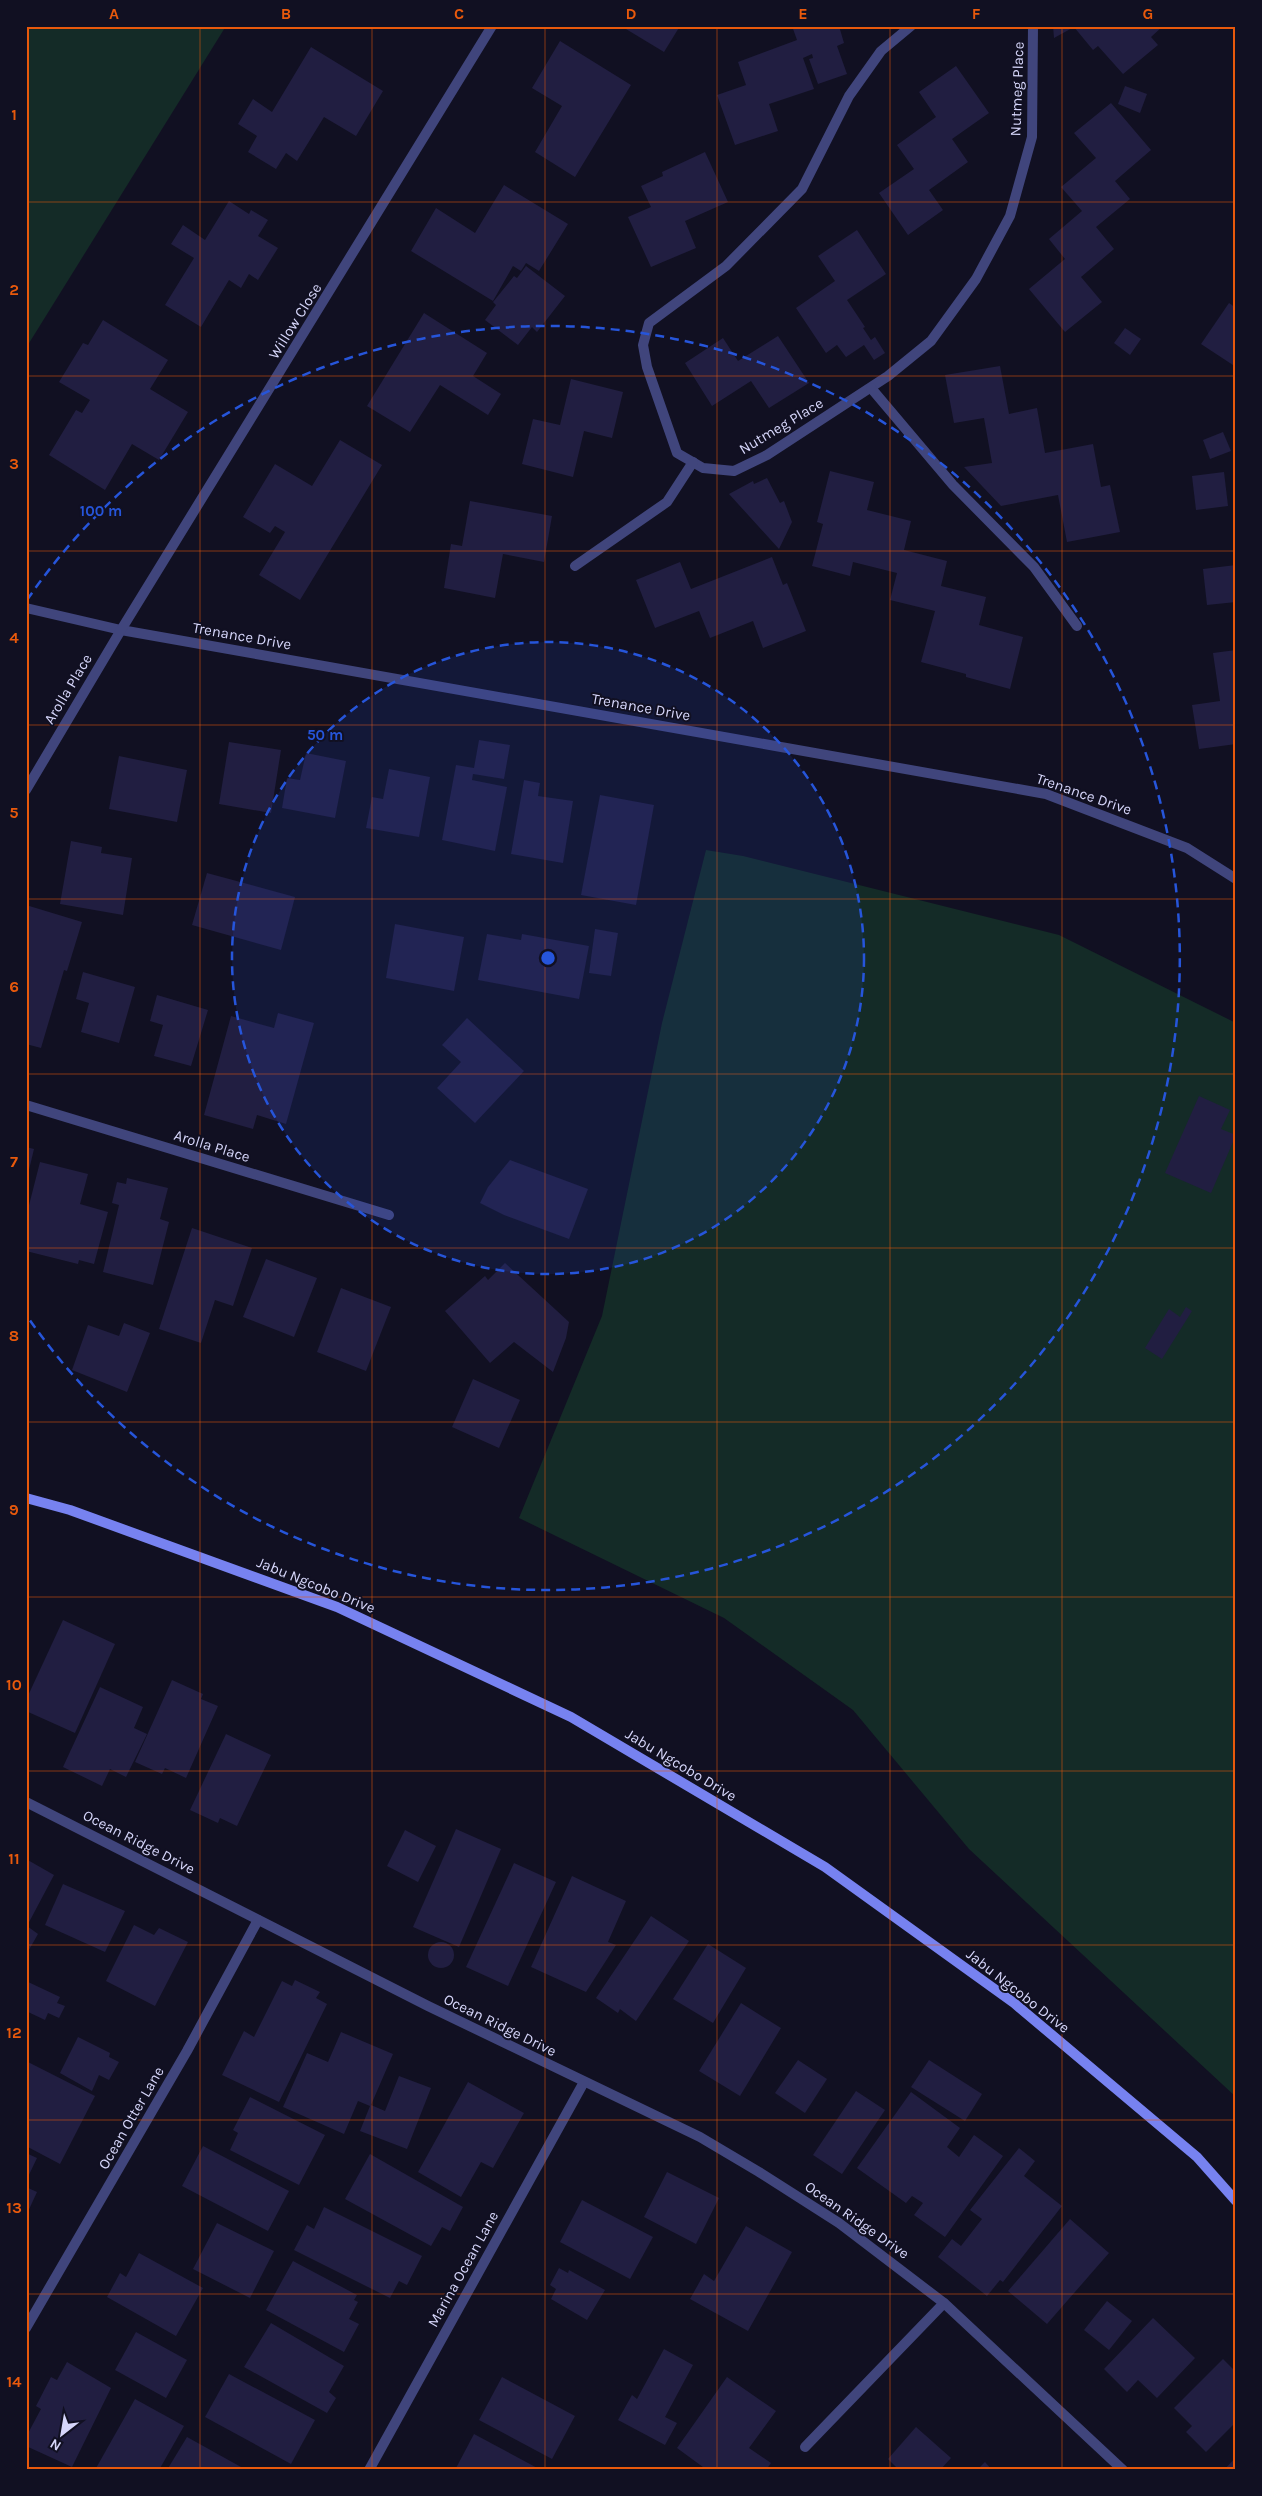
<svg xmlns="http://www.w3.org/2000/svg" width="1262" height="2496" font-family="Karla,sans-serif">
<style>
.green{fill:#142b27}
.building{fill:#211e41}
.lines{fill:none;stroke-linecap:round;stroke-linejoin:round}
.minor{stroke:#40457c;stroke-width:10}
.secondary{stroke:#7782f0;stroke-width:10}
.grid{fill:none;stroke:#e8590c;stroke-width:1;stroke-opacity:0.55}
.ring{fill:none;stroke:#2655da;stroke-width:2.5;stroke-dasharray:9 6}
.labels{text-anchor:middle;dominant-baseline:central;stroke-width:4;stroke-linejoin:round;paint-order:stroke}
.street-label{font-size:15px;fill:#d6d6fa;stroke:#111022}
.centre{fill:#2655da;stroke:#111022;stroke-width:2.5}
.ring-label{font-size:15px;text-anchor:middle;font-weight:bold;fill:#2655da;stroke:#111022;stroke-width:4;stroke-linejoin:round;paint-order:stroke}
.neatline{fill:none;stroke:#e8590c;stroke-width:2}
.grid-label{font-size:16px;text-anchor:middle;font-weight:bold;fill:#e8590c}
</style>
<rect width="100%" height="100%" fill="#111022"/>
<g class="green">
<path d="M26,26H226L26,348Z"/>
<path d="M706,850L743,856L1059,935L1236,1023V2097L969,1849L853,1710L724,1618L519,1518L602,1316L662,1023Z"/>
</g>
<g class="building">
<path d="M621,26H680L664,52Z"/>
<path d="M792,26H839L844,43L837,46L847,74L818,84L809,59L813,58L812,54L803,58L814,89L769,104L778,131L735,145L717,95L746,85L738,62L797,40Z"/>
<path d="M1053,26H1163L1151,37L1158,45L1123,74L1098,46L1093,50L1074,27L1054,38Z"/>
<path d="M560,41L631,85L575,177L535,152L562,106L532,88Z"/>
<path d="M311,47L383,91L356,136L324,117L297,161L286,153L276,169L248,152L257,136L238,124L253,99L272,112Z"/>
<path d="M956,66L989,113L952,139L968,162L929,190L943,210L908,235L879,193L914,169L897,145L936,117L919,92Z"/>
<path d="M1125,86L1147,94L1140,113L1118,104Z"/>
<path d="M1111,103L1151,150L1115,181L1130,199L1096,227L1114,249L1081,277L1102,302L1065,332L1029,289L1065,259L1049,239L1082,211L1061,187L1096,158L1074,133Z"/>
<path d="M705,152L728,202L685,221L696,248L651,267L628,217L651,207L641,186L663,176L662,172Z"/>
<path d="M504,185L568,224L539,271L526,263L521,271L513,266L493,301L411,251L436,208L475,233Z"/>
<path d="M229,201L249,214L251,210L268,220L258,236L278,248L258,280L249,274L241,288L229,280L201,327L165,305L194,258L171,244L183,225L205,240Z"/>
<path d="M857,230L886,274L847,300L865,327L863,328L871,340L875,337L885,353L874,360L864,345L846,357L837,345L826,353L796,308L835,281L818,256Z"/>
<path d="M526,266L565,296L537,332L532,327L518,345L485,320L496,305L493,302L514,276L517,278Z"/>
<path d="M1229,303L1236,308V367L1201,344Z"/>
<path d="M424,313L487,353L473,376L501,394L488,415L440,385L410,432L367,406Z"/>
<path d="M103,320L168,360L150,389L188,412L159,460L132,444L105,490L49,455L76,410L82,413L90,400L59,382L83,343L88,345Z"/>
<path d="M1125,328L1141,339L1130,355L1114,343Z"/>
<path d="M778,336L809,383L769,408L751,381L712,406L685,363L723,338L738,361Z"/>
<path d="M1000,366L1009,414L1037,408L1045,453L1093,444L1101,487L1110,485L1120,532L1067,542L1058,495L1001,506L964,467L992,463L984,418L954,423L945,375Z"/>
<path d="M571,379L623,392L612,438L584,431L573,477L522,464L533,419L560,425Z"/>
<path d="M1223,432L1231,451L1210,459L1203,440Z"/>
<path d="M340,440L382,465L300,600L259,575L285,532L275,526L270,533L243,517L275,464L312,486Z"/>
<path d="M830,471L874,482L867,510L911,521L904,550L947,561L941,586L986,597L979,625L1023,637L1010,689L966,677V674L921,662L935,611L890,600L897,573L853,562L850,576L812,566L823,524L817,522Z"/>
<path d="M1224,472L1228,506L1196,510L1192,476Z"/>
<path d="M767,478L780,503L784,501L792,522L779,549L729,494L753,481L754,484Z"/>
<path d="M470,501L552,516L544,562L503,554L495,598L444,588L451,544L462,546Z"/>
<path d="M772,557L783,585L787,583L806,631L763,648L753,621L710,638L699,611L655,628L636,580L680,562L691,589Z"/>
<path d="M1236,565V602L1207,605L1203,569Z"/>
<path d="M1236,650V744L1199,749L1192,705L1220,701L1213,653Z"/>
<path d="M479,740L510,745L504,779L473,774L472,780L507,787L495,851L442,840L456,765L474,768Z"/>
<path d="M229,742L281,750L271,813L219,804Z"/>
<path d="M306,753L346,761L335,818L282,808L287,778L300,780Z"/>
<path d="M119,756L187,770L177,822L109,809Z"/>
<path d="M389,769L430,777L419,837L366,828L372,797L383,799Z"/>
<path d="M524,780L540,783L538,796L573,801L563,863L511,854Z"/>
<path d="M600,795L654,805L636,905L581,895Z"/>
<path d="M71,841L102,847L101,853L132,858L123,915L60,904Z"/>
<path d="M207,873L295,897L281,950L192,925Z"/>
<path d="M26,905L82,922L67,971L64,970L41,1048L26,1044Z"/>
<path d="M395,924L464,937L454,991L386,978Z"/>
<path d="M595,929L618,933L611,976L589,973Z"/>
<path d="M487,934L521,940L522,934L589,946L579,999L478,980Z"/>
<path d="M83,972L135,987L119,1043L81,1032L89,1003L76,999Z"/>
<path d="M157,995L208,1010L191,1066L154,1056L163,1025L150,1021Z"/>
<path d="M278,1013L314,1023L286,1124L257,1115L253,1129L204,1115L231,1016L274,1028Z"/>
<path d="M467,1018L524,1071L475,1123L437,1088L461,1062L442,1045Z"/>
<path d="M1199,1096L1230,1110L1221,1129L1236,1135L1211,1193L1165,1173Z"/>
<path d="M26,1147L34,1149L27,1178H26Z"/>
<path d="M510,1160L588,1189L569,1239L504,1215L480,1203L488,1187Z"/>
<path d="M40,1162L88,1174L80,1204L108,1212L94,1264L79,1260L78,1264L26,1251V1217Z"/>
<path d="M127,1178L168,1188L160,1219L169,1222L153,1285L103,1272L119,1205L112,1203L117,1182L126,1184Z"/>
<path d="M192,1228L252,1248L233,1306L215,1300L201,1343L159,1329Z"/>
<path d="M266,1259L317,1278L294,1337L243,1317Z"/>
<path d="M505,1263L569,1322L566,1338L553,1372L514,1342L490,1363L445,1311L485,1276L488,1280Z"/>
<path d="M341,1288L391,1307L366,1371L317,1352Z"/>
<path d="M1186,1307L1192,1311L1162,1359L1145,1348L1169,1309L1180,1317Z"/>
<path d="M124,1323L150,1333L127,1392L72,1370L88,1325L119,1336Z"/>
<path d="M473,1379L520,1400L499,1448L452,1427Z"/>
<path d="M63,1620L115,1644L75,1733L26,1711V1700Z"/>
<path d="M172,1680L203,1694L201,1699L218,1706L186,1778L165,1768L162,1774L135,1762Z"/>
<path d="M100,1687L143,1707L134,1728L147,1734L126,1777L110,1769L102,1786L63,1767Z"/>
<path d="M226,1734L271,1755L237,1826L220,1818L218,1823L190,1810Z"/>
<path d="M456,1829L501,1849L459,1947L413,1927Z"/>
<path d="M405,1830L436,1846L418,1882L387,1866Z"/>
<path d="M26,1859L54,1875L27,1926L38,1934L26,1955Z"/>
<path d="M514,1863L556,1882L508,1986L466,1967Z"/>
<path d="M572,1876L626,1901L608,1942L616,1945L586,1992L531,1967Z"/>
<path d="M63,1884L125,1911L105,1952L45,1925Z"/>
<path d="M651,1916L689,1941L636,2021L620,2009L618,2013L596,1998Z"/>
<path d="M134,1925L154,1935L159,1928L188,1942L155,2006L106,1981Z"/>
<circle cx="441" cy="1955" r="13"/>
<path d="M708,1944L746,1968L713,2023L673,1999Z"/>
<path d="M295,1980L320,1992L316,1998L327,2004L279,2102L222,2075L244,2031L254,2037L282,1981L292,1986Z"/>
<path d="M26,1981L60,1997L57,2003L65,2006L59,2018L48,2013L45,2020L26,2011Z"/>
<path d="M741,2003L781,2028L740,2096L699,2071Z"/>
<path d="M341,2032L393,2054L371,2105L385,2111L399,2076L431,2088L407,2149L360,2131L370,2106L358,2101L344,2134L283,2107L307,2053L328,2062Z"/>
<path d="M78,2037L110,2053L109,2057L119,2062L109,2080L99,2075L92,2091L60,2073Z"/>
<path d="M798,2060L827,2079L805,2113L775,2093Z"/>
<path d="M929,2060L982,2094L965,2121L911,2087Z"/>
<path d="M26,2061L95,2096L60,2164L26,2146Z"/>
<path d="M468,2082L524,2113L493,2168L481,2162L461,2197L418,2172Z"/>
<path d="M856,2091L885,2110L842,2174L813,2155Z"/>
<path d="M911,2092L960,2128L947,2147L959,2157L974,2135L1003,2156L945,2237L914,2215L923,2203L912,2196L906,2203L857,2168Z"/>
<path d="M250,2097L325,2135L299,2185L230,2150L238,2133L233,2130Z"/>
<path d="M203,2146L289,2191L268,2231L182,2186Z"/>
<path d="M1019,2148L1035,2161L1024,2176L1062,2206L1003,2282L1000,2280L987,2296L938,2257L952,2239L961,2246L982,2219L970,2210Z"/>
<path d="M26,2153L37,2158L26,2181Z"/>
<path d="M370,2154L463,2207L450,2231L442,2227L431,2246L345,2199Z"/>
<path d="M667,2172L719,2198L696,2244L644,2217Z"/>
<path d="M26,2187L37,2192L26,2216Z"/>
<path d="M582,2200L653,2237L630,2279L560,2242Z"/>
<path d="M324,2207L422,2256L407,2285L399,2281L390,2298L294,2250L307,2225L314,2229Z"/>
<path d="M1070,2219L1109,2253L1047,2324L1008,2291Z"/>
<path d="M217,2223L274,2251L250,2298L193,2269Z"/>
<path d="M746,2226L792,2252L748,2331L690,2299L704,2274L714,2281Z"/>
<path d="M139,2253L203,2288L176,2336L107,2297L120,2273L126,2277Z"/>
<path d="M293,2261L357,2295L354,2300L358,2302L349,2319L359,2324L344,2352L266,2310Z"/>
<path d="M559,2268L568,2273L569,2270L605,2290L587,2320L551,2299L556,2289L550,2285Z"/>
<path d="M1107,2301L1132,2321L1109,2350L1084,2330Z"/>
<path d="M1153,2318L1195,2358L1157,2398L1138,2380L1127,2392L1104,2369Z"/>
<path d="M271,2323L344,2366L329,2392L336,2398L327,2413L244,2367Z"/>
<path d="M136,2332L187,2360L166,2398L115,2370Z"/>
<path d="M664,2349L693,2365L665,2417L677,2423L665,2445L618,2420L632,2395L637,2399Z"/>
<path d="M1223,2359L1236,2372V2422L1206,2452L1186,2432L1192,2426L1174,2408Z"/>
<path d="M67,2362L111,2388L72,2467L26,2446V2437L41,2409L36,2406L51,2377L57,2380Z"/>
<path d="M229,2374L315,2420L291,2464L205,2417Z"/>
<path d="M502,2377L575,2416L552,2459L479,2420Z"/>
<path d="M727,2377L776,2411L749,2448L771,2463L766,2470H707L677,2448Z"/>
<path d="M135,2399L184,2426L159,2470H95Z"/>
<path d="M916,2427L951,2458L940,2470H899L888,2459Z"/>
<path d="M474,2434L541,2470H455Z"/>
<path d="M187,2437L241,2467L239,2470H167Z"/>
<path d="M1236,2457V2470H1224Z"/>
<path d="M985,2462L992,2470H977Z"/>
</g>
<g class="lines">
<g class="minor">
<path d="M911,26L881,51L849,96L802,189L726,266L649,323L643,345L647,367L677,453L703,468L734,471L767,455L888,376L931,341L976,279L1010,216L1032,137L1033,26"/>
<path d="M871,388L953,485L1034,567L1077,626"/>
<path d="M575,566L667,502L693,462"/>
<path d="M26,608L121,630L1046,794L1187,848L1236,879"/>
<path d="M26,790L121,630L492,26"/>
<path d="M26,1105L389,1215"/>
<path d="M26,1802L428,2006L700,2137L759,2172L839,2223L944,2303L1123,2470"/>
<path d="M26,2328L187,2051L258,1920"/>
<path d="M805,2447L944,2303"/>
<path d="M369,2470L584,2082"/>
</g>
<path class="secondary" d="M26,1498L70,1510L337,1607L571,1717L825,1867L1014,2003L1197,2157L1236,2201"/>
</g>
<path class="grid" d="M200,26V2470M372,26V2470M545,26V2470M717,26V2470M890,26V2470M1062,26V2470M26,202H1236M26,376H1236M26,551H1236M26,725H1236M26,899H1236M26,1074H1236M26,1248H1236M26,1422H1236M26,1597H1236M26,1771H1236M26,1945H1236M26,2120H1236M26,2294H1236"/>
<circle cx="548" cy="958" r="316" fill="#2655da" fill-opacity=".12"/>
<g class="ring">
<circle cx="548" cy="958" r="316"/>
<path d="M27 600A632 632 0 1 1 27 1316"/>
</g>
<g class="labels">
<g class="street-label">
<text transform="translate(1017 89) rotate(-88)">Nutmeg Place</text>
<text transform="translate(295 321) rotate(-58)">Willow Close</text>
<text transform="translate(781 426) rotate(-31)">Nutmeg Place</text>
<text transform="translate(242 636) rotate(10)">Trenance Drive</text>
<text transform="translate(68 689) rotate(-59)">Arolla Place</text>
<text transform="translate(641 707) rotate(10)">Trenance Drive</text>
<text transform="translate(1084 794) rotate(19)">Trenance Drive</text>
<text transform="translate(212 1146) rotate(17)">Arolla Place</text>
<text transform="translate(316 1585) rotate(22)">Jabu Ngcobo Drive</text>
<text transform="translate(681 1765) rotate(31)">Jabu Ngcobo Drive</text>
<text transform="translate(139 1842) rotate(27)">Ocean Ridge Drive</text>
<text transform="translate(1018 1991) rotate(38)">Jabu Ngcobo Drive</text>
<text transform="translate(500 2025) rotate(26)">Ocean Ridge Drive</text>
<text transform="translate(131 2118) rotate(-60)">Ocean Otter Lane</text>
<text transform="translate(857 2220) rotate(35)">Ocean Ridge Drive</text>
<text transform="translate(463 2269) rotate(-61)">Marina Ocean Lane</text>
</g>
</g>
<circle cx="548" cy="958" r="8" class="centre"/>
<g class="ring-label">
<text x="101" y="516">100 m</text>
<text x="325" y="740">50 m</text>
</g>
<rect width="1262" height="2496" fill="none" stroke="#111022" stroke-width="55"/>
<g transform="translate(62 2434) rotate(211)" stroke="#111022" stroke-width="4" paint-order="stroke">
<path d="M0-4L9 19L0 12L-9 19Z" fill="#d6d6fa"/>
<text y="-8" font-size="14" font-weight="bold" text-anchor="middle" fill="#d6d6fa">N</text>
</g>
<rect x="28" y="28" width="1206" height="2440" class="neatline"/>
<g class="grid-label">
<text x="114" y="19">A</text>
<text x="286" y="19">B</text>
<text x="459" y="19">C</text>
<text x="631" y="19">D</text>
<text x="803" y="19">E</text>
<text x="976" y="19">F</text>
<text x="1148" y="19">G</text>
<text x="14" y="120">1</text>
<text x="14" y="295">2</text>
<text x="14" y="469">3</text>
<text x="14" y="643">4</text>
<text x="14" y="818">5</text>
<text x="14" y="992">6</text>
<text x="14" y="1167">7</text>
<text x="14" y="1341">8</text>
<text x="14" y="1515">9</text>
<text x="14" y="1690">10</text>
<text x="14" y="1864">11</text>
<text x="14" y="2038">12</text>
<text x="14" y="2213">13</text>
<text x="14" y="2387">14</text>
</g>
</svg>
